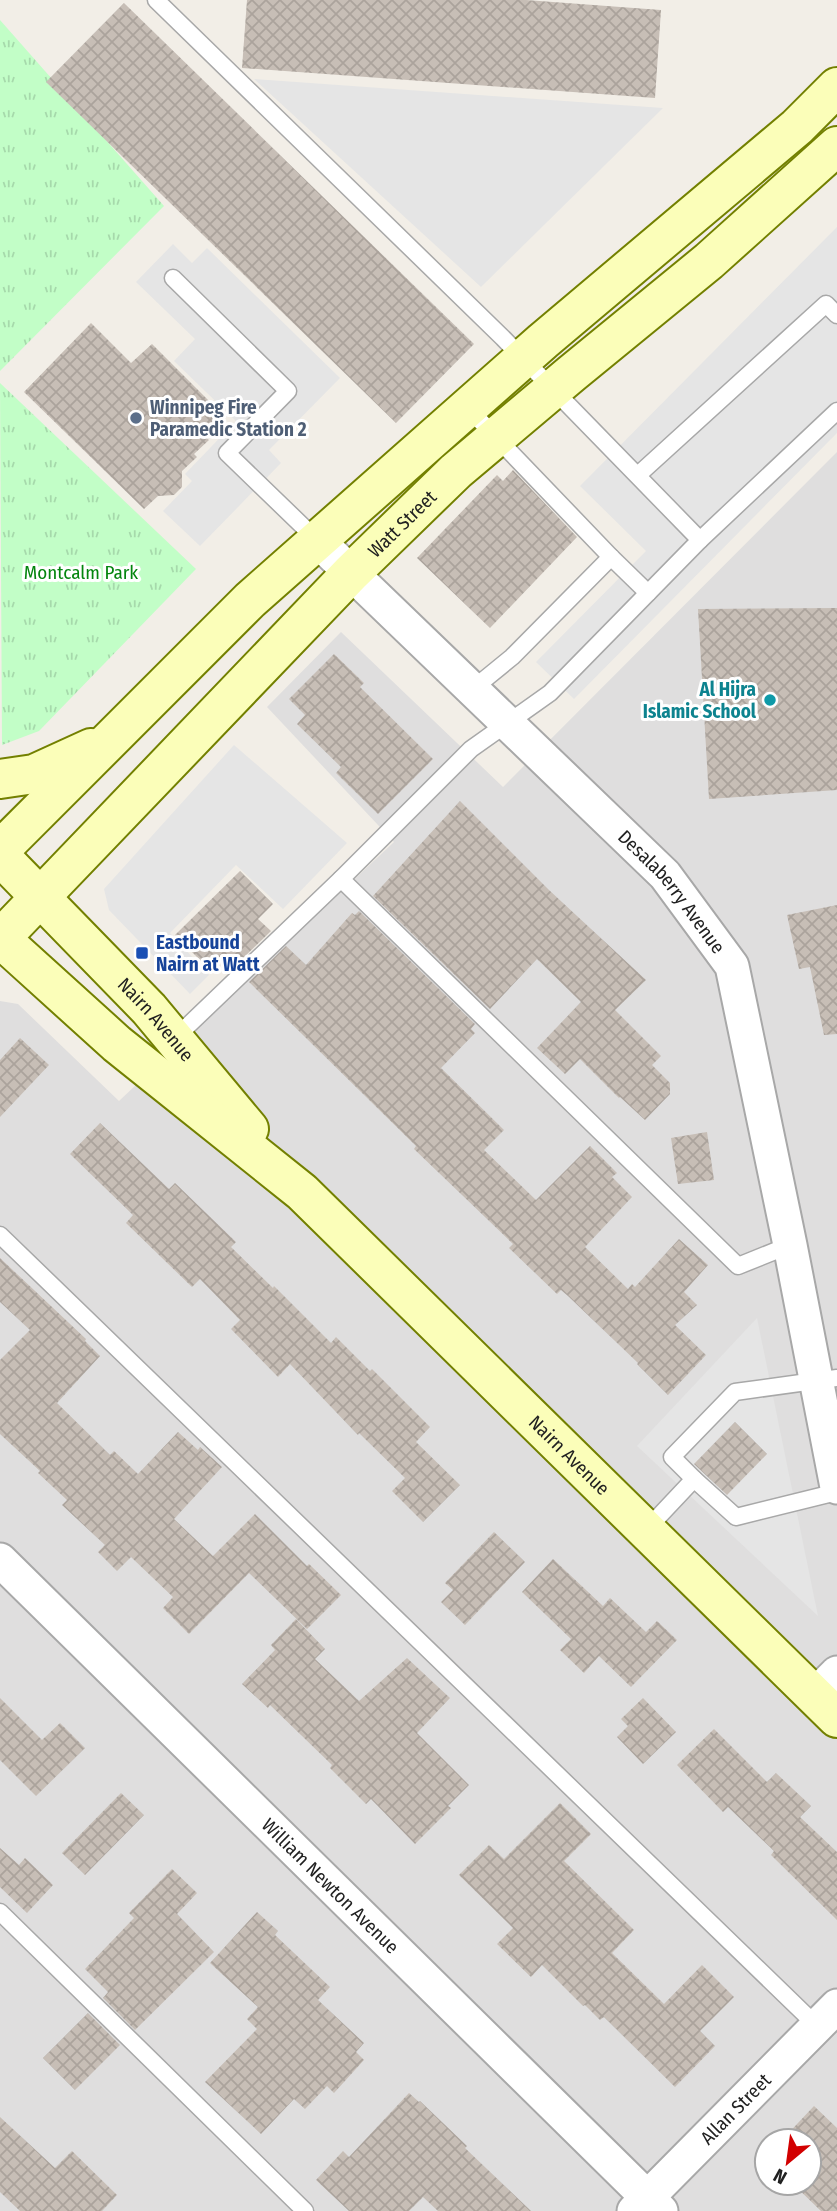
<svg xmlns="http://www.w3.org/2000/svg" width="837" height="2211" font-family="'Fira Sans Condensed',sans-serif">
<style>
.residential{fill:#dfdede;fill-rule:evenodd}
.park{fill:url(#park-tufts)}
.parking{fill:#e5e5e5}
.building{fill:url(#building-cross-hatch)}
.lines{fill:none;stroke-linecap:round;stroke-linejoin:round}
.lane-casing{stroke:#a8a8a8;stroke-width:19}
.street-casing{stroke:#a8a8a8;stroke-width:37}
.secondary-casing{stroke:#738000;stroke-width:42}
.lane{stroke:#fff;stroke-width:16}
.street{stroke:#fff;stroke-width:33}
.secondary{stroke:#fbfeb9;stroke-width:38}
.service-dot{fill:#5c6f8a;stroke:#fff;stroke-width:2.5}
.culture-dot{fill:#0f9aa8;stroke:#fff;stroke-width:2.5}
.transit-dot{fill:#1a4fb4;stroke:#fff;stroke-width:2.5}
.labels{text-anchor:middle;dominant-baseline:central;stroke-width:6;stroke-linejoin:round;paint-order:stroke}
.service-label{font-size:19px;font-weight:bold;fill:#4e5e75;stroke:#fff;text-anchor:start}
.street-label{font-size:19px;fill:#212121;stroke:#fff}
.park-label{font-size:19px;fill:#04850e;stroke:#fff}
.culture-label{font-size:19px;font-weight:bold;fill:#0d838f;stroke:#fff;text-anchor:end}
.transit-label{font-size:19px;font-weight:bold;fill:#164399;stroke:#fff;text-anchor:start}
</style>
<defs>
<pattern id="park-tufts" width="24" height="20" patternUnits="userSpaceOnUse" patternTransform="scale(1.75)"><rect width="24" height="20" fill="#c2fec7"/><path d="M3 7l-1-3M5 7V3M7 7l1-3M15 17l-1-3M17 17v-4M19 17l1-3" fill="none" stroke="#a6d9ab"/></pattern>
<pattern id="building-cross-hatch" width="8" height="8" patternUnits="userSpaceOnUse" patternTransform="scale(1.75)"><rect width="8" height="8" fill="#c7beb6"/><path d="M0 0l8 8M0 8l8-8" fill="none" stroke="#aba39c"/></pattern>
</defs>
<rect width="100%" height="100%" fill="#f2eee7"/>
<path class="residential" d="M837,452V2211H0V1001L18,1004L119,1101L394,842L267,707L341,632L503,787ZM767,2141H809V2183H767Z"/>
<g class="park">
<path d="M0,20L164,206L0,371Z"/>
<path d="M0,383L196,569L39,731L2,745Z"/>
</g>
<g class="parking">
<path d="M254,79L663,108L481,287Z"/>
<path d="M837,227V433L574,699L536,662L646,551L580,486Z"/>
<path d="M173,244L192,263L207,248L340,378L269,450L281,463L200,546L163,511L192,481L185,474L236,421L174,361L195,339L136,282Z"/>
<path d="M234,745L347,843L283,909L236,865L170,933L209,975L190,994L109,910L104,889Z"/>
<path d="M757,1318L818,1616L637,1446Z"/>
</g>
<g class="building">
<path d="M247,0H526L661,10L655,98L242,68Z"/>
<path d="M124,3L474,344L396,423L46,82Z"/>
<path d="M91,323L131,363L152,344L224,416L219,420L220,424L206,437L209,440L194,454L197,457L182,471V487L174,495L158,496L144,509L24,392Z"/>
<path d="M513,470L577,537L490,628L417,558L497,475L503,481Z"/>
<path d="M837,608V790L709,799L698,609Z"/>
<path d="M334,654L364,683L360,687L433,759L378,814L336,773L341,767L297,724L305,715L289,699Z"/>
<path d="M460,801L549,890L646,980L615,1010L661,1056L652,1065L670,1083V1094L645,1120L620,1097L619,1098L580,1059L565,1074L537,1048L581,1002L537,959L490,1009L373,896Z"/>
<path d="M240,871L273,904L258,919L271,931L234,967L222,955L208,968L175,935Z"/>
<path d="M837,905V1034L824,1035L810,967L799,969L787,915Z"/>
<path d="M359,911L475,1024L471,1029L475,1033L441,1068L504,1130L484,1150L536,1200L590,1146L617,1173L612,1177L632,1197L585,1247L628,1289L632,1284L635,1287L679,1239L708,1265L684,1292L697,1305L675,1325L706,1355L668,1395L637,1364L638,1363L568,1296L561,1290L557,1294L509,1248L513,1244L414,1149L416,1146L249,982L286,946L306,965L352,913L355,915Z"/>
<path d="M20,1038L49,1065L0,1117V1060Z"/>
<path d="M100,1123L169,1189L175,1183L236,1242L231,1247L273,1288L274,1286L331,1343L336,1337L370,1371L372,1369L430,1427L416,1442L460,1485L423,1522L392,1491L405,1478L359,1433L358,1435L290,1364L278,1377L231,1329L240,1320L200,1279L192,1287L126,1223L133,1215L70,1154Z"/>
<path d="M707,1132L714,1180L678,1184L671,1138Z"/>
<path d="M0,1258L86,1339L85,1341L100,1356L57,1403L110,1455L114,1451L138,1474L178,1432L198,1450L200,1447L222,1467L174,1519L213,1556L255,1514L307,1566L309,1564L341,1595L307,1629L249,1573L189,1634L163,1608L173,1597L131,1557L117,1571L98,1552L105,1545L62,1505L67,1500L38,1473L40,1471L0,1434V1360L30,1330L0,1302Z"/>
<path d="M735,1422L767,1454L727,1495L694,1464Z"/>
<path d="M494,1532L525,1562L465,1625L441,1602L453,1590L445,1583Z"/>
<path d="M553,1559L603,1606L610,1598L646,1632L657,1621L677,1640L631,1687L599,1656L584,1673L560,1650L571,1639L522,1592Z"/>
<path d="M296,1619L325,1649L315,1659L359,1701L407,1658L450,1698L417,1733L469,1785L448,1806L451,1808L415,1844L371,1799L366,1804L330,1768L332,1765L270,1705L268,1708L242,1684L275,1650L271,1645Z"/>
<path d="M0,1698L42,1740L60,1723L85,1748L36,1796L0,1760Z"/>
<path d="M643,1698L676,1732L643,1764L617,1737L628,1726L621,1719Z"/>
<path d="M714,1729L767,1782L776,1773L811,1806L800,1817L837,1852V1920L771,1855L774,1851L728,1807L723,1812L677,1765Z"/>
<path d="M121,1793L144,1815L85,1875L62,1853Z"/>
<path d="M560,1803L591,1834L564,1861L634,1930L612,1953L664,2004L702,1965L734,1997L700,2031L715,2046L675,2087L604,2017L600,2020L585,2005L583,2006L542,1965L531,1977L497,1944L513,1928L459,1875L489,1845L504,1859Z"/>
<path d="M0,1848L19,1865L25,1858L53,1885L27,1913L0,1887Z"/>
<path d="M172,1869L197,1893L177,1914L214,1952L135,2030L103,1998L108,1992L85,1969L134,1918L129,1913Z"/>
<path d="M257,1912L278,1931L275,1935L330,1987L318,2000L364,2043L356,2052L364,2060L334,2093L327,2086L305,2109L294,2099L261,2134L205,2082L257,2029L247,2019L258,2007L210,1963Z"/>
<path d="M88,2013L120,2045L75,2090L43,2058Z"/>
<path d="M409,2093L419,2102L420,2101L467,2146L465,2148L531,2211H438L423,2197L409,2211H349L316,2180L343,2151L349,2157Z"/>
<path d="M814,2106L837,2128V2211H821L792,2183H809V2141H781Z"/>
<path d="M0,2117L55,2168L72,2151L117,2195L102,2211H20L0,2192Z"/>
</g>
<g class="lines">
<defs>
<g id="lane">
<path d="M156,0L503,338L700,540L550,693L471,749L341,879L174,1039"/>
<path d="M173,278L288,391L227,453L317,540"/>
<path d="M467,407L611,557L512,657L474,688"/>
<path d="M638,475L826,304L837,315"/>
<path d="M700,540L837,411"/>
<path d="M611,557L648,593"/>
<path d="M341,879L738,1266L790,1245"/>
<path d="M0,1235L817,2026"/>
<path d="M694,1479L736,1517L837,1492"/>
<path d="M646,1530L694,1479L672,1457L735,1392L837,1378"/>
<path d="M0,1912L305,2211"/>
</g>
<g id="street">
<path id="s1" d="M317,540L665,875L732,966L790,1245L837,1487"/>
<path id="s2" d="M0,1560L661,2211"/>
<path d="M814,1696L837,1673"/>
<path id="s3" d="M634,2211L837,2006"/>
</g>
<g id="secondary">
<path d="M0,779L34,774L91,748"/>
<path d="M0,850L250,600L543,341L797,127L837,87"/>
<path id="s4" d="M0,856L149,1009L249,1129"/>
<path id="s5" d="M0,938L117,1044L302,1192L837,1718"/>
<path id="s6" d="M0,939L351,573L456,471L571,374L709,261L837,146"/>
</g>
</defs>
<use href="#lane" class="lane-casing"/>
<use href="#street" class="street-casing"/>
<use href="#secondary" class="secondary-casing"/>
<use href="#lane" class="lane"/>
<use href="#street" class="street"/>
<use href="#secondary" class="secondary"/>
</g>
<circle class="service-dot" cx="136" cy="418" r="7"/>
<circle class="culture-dot" cx="770" cy="700" r="7"/>
<rect class="transit-dot" x="135" y="946" width="14" height="14" rx="3.5"/>
<g class="labels">
<g class="service-label">
<text x="150" y="407">Winnipeg Fire<tspan x="150" dy="22">Paramedic Station 2</tspan></text>
</g>
<g class="street-label">
<text stroke="none"><textPath href="#s6" startOffset="578">Watt Street</textPath></text>
<text stroke="none"><textPath href="#s1" startOffset="500">Desalaberry Avenue</textPath></text>
<text stroke="none"><textPath href="#s4" startOffset="226">Nairn Avenue</textPath></text>
<text stroke="none"><textPath href="#s5" startOffset="770">Nairn Avenue</textPath></text>
<text stroke="none"><textPath href="#s2" startOffset="464">William Newton Avenue</textPath></text>
<text stroke="none"><textPath href="#s3" startOffset="144">Allan Street</textPath></text>
</g>
<g class="park-label">
<text x="81" y="572">Montcalm Park</text>
</g>
<g class="culture-label">
<text x="756" y="689">Al Hijra<tspan x="756" dy="22">Islamic School</tspan></text>
</g>
<g class="transit-label">
<text x="156" y="942">Eastbound<tspan x="156" dy="22">Nairn at Watt</tspan></text>
</g>
</g>
<g transform="translate(788 2162) rotate(209)"><circle r="33" fill="#ffffff" stroke="#a6a6a6" stroke-width="2"/>
<path d="M0-5L12 26L0 18L-12 26Z" fill="#d20001"/>
<text y="-10" font-size="19" font-weight="bold" text-anchor="middle" fill="#212121">N</text>
</g>
</svg>
